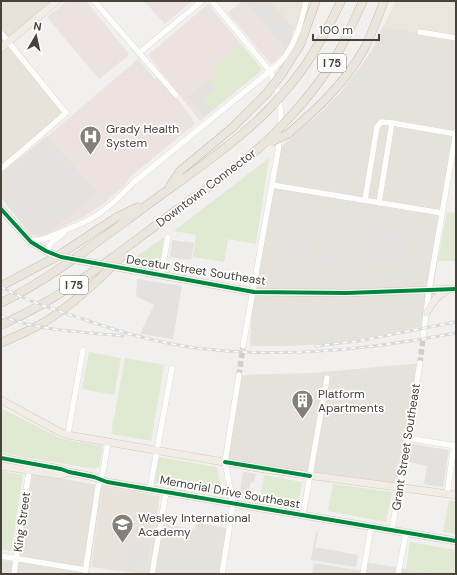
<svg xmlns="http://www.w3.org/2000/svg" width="457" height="575" font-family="'DM Sans',sans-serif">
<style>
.residential{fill:#e5e2dc}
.commercial{fill:#ece5dc}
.education{fill:#e7e3da}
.medical{fill:#ece2e0}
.green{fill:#e0e9d1}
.parking{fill:#e4e1df;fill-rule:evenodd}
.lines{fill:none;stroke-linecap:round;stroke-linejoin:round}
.minor-tunnel{stroke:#d0cdca;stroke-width:5.5;stroke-dasharray:5.5 3;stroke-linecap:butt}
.minor-casing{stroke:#d0cecb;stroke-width:6}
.major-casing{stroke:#d2cbbe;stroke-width:8}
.highway-casing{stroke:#c7bcac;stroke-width:9}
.minor{stroke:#fdfdfc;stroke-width:5.5}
.major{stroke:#f1ede6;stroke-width:7}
.highway{stroke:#ebe6dd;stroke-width:8}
.rail-casing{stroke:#dadada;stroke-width:3}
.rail{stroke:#fff;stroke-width:1.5;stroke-dasharray:4.5;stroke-linecap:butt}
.major-bridge-casing{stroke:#d2cbbe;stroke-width:8;stroke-linecap:butt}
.highway-bridge-casing{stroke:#c7bcac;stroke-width:9;stroke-linecap:butt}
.major-bridge{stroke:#f1ede6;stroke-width:7}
.highway-bridge{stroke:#ebe6dd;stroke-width:8}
.cycleway-casing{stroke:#fff;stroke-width:6}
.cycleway{stroke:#00873e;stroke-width:4}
.labels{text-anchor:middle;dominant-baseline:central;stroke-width:3.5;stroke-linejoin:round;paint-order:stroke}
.shield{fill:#fff;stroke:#7f7b75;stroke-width:1}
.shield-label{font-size:11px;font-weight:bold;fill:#48423a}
.poi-label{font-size:12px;fill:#48423a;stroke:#fff;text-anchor:start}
.street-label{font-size:12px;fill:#48423a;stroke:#fff}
</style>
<rect width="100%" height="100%" fill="#f2f0ee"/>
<g class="residential">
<path d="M383,27L456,39V134L428,325L372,337L326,344L288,346H250L253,289L275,152L321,112L340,93L371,52Z"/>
<path d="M420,363L400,488L225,462L239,375L312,373Z"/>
<path d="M32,473L103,486L89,574H1V560L19,562Z"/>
<path d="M196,522L229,529L222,574H147L156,523L195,529Z"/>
<path d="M365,562L435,574H312L314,563L363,571Z"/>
</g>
<g class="commercial">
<path d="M270,1H310L307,15L300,35L291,28Z"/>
<path d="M396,1H456V39L383,27Z"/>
</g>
<g class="education">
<path d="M1,1H58L8,45L68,115L1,173Z"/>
<path d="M103,486L160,496L147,574H139L91,567Z"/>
</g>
<g class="medical">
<path d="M67,1H86L128,53V56L99,79L47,17Z"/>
<path d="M144,1H192L165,24Z"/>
<path d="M242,1H244L286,51L271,64L228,13Z"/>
<path d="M208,4L262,70L200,121L148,55Z"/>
<path d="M138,59L155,79L159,76L190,115L195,124L131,176L123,187L110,197L105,203L83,217L48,234L38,237L31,235L1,198V176Z"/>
</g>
<g class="green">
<path d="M241,44L262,70L212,110L203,99L215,89L208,80L212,78L214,66Z"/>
<path d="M269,158L256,244L228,239L224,262L193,257L196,235L174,231Z"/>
<path d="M447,212L456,213V261H438Z"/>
<path d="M164,237L159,268L129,262Z"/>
<path d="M89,352L121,358L114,395L82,389Z"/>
<path d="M125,358L164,365L151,441L111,434Z"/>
<path d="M1,408L58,437L67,440L103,446L99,468L96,467L95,469L1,453Z"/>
<path d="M159,457L217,467L221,487L220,490L215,493L211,492L154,483Z"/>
<path d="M1,471L23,475L11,551L1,549Z"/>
<path d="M264,475L302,482L298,506L260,499Z"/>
<path d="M333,484L392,492L386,522L328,511Z"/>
<path d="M449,500L456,501V534L443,532Z"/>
<path d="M410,542L456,550V574H435L406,569Z"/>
</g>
<g class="parking">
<path d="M244,1H270L293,28L292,39L286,51Z"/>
<path d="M208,80L216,89L203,99L212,110L205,116L188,97Z"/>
<path d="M47,136L98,193L49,232L39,235L30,233L1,197V173Z"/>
<path d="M338,204L347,205V210L350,211L346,233H343L342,236L336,235V227L339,226L340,223L336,222L337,215L340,216L341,214L338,207Z"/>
<path d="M383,212L399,214V222L397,223V226L389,225V221L386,223L384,231L386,233L388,230L399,232V236L409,229H412L411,237L407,238V241H410L407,260H402V263L384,264L383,261H381V264L358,265L357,262H354L353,245L354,239L358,240L367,233L369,227L376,228V232L379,231L380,227L377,226L379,214L382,215Z"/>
<path d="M299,217L323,221V224L335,228L331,252H328L327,256L329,258L330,254H342L343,262L341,263V266H317L316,263V266H291V262L287,261L294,220L298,221ZM315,228L324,229L326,231L323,232L319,254L323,256L319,258H311L309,256L310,247H313L314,246L310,245L312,236L318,233L317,231H313Z"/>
<path d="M172,240L194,243L191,260L170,257Z"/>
<path d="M137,279L182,286L173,339L140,334L154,305L136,296Z"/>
<path d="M412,444L449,450L443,487L424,484L427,466L409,462Z"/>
<path d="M243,472L256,474L254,483L251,482L249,492L253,493L252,499L239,497Z"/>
<path d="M316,532H318L315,547L358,555L356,567L311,560Z"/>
<path d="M132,541L148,544L147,548L150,549L148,561H144L142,572L127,570L128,566L123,565L127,544L131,545Z"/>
</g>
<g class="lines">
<g class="minor-tunnel">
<path d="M420,363L423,338"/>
<path d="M239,375L243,346"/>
</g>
<defs>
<g id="minor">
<path d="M94,1L176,95"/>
<path d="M212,1L270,71L274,80L279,96L281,118L278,151L243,346"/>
<path d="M420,32L456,38"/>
<path d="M1,33L66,113L1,169"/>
<path d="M139,53L202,1"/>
<path d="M392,123L456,134"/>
<path d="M272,185L442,213"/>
<path d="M365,200L377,127L381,122L392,123L379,203"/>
<path d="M29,240C40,242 49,237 59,233C69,228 80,225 90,219C107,210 120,197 133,183L275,67C294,51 301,25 306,1"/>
<path d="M46,251L52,242L64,233"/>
<path d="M161,275L168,237"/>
<path d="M423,338L429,290L456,132"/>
<path d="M68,434L83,350"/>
<path d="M407,438L456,446"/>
<path d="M150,489L172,368"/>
<path d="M447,494L454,445"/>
<path d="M303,515L327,378"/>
<path d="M392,530L420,363"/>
<path d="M1,556L86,570"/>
<path d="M14,574L29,471"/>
<path d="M85,574L98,487L103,472L108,442"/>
<path d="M152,574L166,492"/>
<path d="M222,574L233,504L225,462L239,375"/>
<path d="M363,574L371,527"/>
<path d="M398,574L406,533"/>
</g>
<g id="major">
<path d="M1,48L57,1"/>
<path d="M1,209L31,242L52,254"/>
<path d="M127,269L254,292L346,293L456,289"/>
<path d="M426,313L436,298L447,290"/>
<path d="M1,400L60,432L68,435L270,470L456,495"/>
<path d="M1,458L61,469L69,472L94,477L107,482L456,541"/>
<path d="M1,466L60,475L69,472"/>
</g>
<g id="highway">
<path d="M281,75L300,45L316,1"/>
<path d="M286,90C309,64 326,33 341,1"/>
<path d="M290,117C308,97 326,75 339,51C348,35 355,18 363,1"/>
<path d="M288,134C317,109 345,83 364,49C372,34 378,17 384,1"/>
<path d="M170,186L180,171L232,128L267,93"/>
<path d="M1,286L56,257L117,217L138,207"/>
<path d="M1,303C55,276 101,239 150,203C191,173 235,144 271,107"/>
<path d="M1,325C65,297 118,253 174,212C207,188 242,165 272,136"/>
<path d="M1,343C16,336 32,330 46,321C74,304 100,279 123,255"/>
</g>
</defs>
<use href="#minor" class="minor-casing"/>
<use href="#major" class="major-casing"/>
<use href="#highway" class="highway-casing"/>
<use href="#minor" class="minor"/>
<use href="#major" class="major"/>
<use href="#highway" class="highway"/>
<defs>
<g id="rail">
<path d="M1,287C27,301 55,310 83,319C120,332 158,343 197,348C284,359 370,349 456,333"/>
<path d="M1,316C40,331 82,332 123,336"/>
<path d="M316,346L358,341L456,322"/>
</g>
</defs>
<use href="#rail" class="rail-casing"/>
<use href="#rail" class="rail"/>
<defs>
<path id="major-bridge" d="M52,254L71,259L127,269"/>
<g id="highway-bridge">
<path d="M267,93L281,75"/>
<path d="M271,107L286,90"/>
<path d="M272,136L290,117"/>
<path d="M271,142L288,134"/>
</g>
</defs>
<use href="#major-bridge" class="major-bridge-casing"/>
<use href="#highway-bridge" class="highway-bridge-casing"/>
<use href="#major-bridge" class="major-bridge"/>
<use href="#highway-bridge" class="highway-bridge"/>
<defs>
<g id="cycleway">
<path d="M1,209L31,242L46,251L61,257L254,292L346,293L456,289"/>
<path d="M1,458L61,469L69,472L94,477L107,482L456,541"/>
<path d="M225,462L310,476"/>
</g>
</defs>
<use href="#cycleway" class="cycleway-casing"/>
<use href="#cycleway" class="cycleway"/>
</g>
<defs>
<symbol id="hospital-pin" viewBox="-11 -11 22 30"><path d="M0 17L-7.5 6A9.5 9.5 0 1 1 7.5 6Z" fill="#847f79" stroke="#fff"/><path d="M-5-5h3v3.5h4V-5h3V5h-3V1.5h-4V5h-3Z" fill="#fff"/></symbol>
<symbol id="building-pin" viewBox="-11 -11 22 30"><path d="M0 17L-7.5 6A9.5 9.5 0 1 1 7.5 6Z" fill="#847f79" stroke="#fff"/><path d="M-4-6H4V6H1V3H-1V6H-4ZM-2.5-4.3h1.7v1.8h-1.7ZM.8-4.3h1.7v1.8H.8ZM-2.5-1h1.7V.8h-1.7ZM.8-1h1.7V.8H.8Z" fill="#fff"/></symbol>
<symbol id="school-pin" viewBox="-11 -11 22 30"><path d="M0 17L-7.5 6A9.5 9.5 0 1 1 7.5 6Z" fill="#847f79" stroke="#fff"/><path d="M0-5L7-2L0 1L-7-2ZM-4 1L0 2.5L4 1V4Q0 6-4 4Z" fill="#fff"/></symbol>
</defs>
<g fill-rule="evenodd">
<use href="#hospital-pin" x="78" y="124" width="25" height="34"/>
<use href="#building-pin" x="290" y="388" width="25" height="34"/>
<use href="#school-pin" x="110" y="512" width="25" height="34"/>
</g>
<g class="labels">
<g class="shield">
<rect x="318" y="54" width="28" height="18" rx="3"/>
<rect x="60" y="276" width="28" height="18" rx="3"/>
</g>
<g class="shield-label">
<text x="332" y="63">I 75</text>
<text x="74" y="285">I 75</text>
</g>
<g class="poi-label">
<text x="106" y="129">Grady Health<tspan x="106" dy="14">System</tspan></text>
<text x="318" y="394">Platform<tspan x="318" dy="14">Apartments</tspan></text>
<text x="138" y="518">Wesley International<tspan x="138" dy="14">Academy</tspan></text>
</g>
<g class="street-label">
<text transform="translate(206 188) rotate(-37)">Downtown Connector</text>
<text transform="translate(196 270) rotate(9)">Decatur Street Southeast</text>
<text transform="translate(406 447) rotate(-81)">Grant Street Southeast</text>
<text transform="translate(230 492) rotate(10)">Memorial Drive Southeast</text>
<text transform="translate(22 522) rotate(-82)">King Street</text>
</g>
</g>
<rect width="457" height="575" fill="none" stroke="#48423a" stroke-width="4"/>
<g transform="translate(36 36) rotate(9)" stroke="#ffffff" stroke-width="3" paint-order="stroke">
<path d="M0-3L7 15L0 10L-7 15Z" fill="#48423a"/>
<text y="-6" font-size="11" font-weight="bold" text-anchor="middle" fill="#48423a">N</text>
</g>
<path d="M313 34v6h66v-6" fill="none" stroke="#48423a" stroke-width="2"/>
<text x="319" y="34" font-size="12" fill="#48423a" stroke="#ffffff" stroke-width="3" paint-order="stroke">100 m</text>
</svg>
